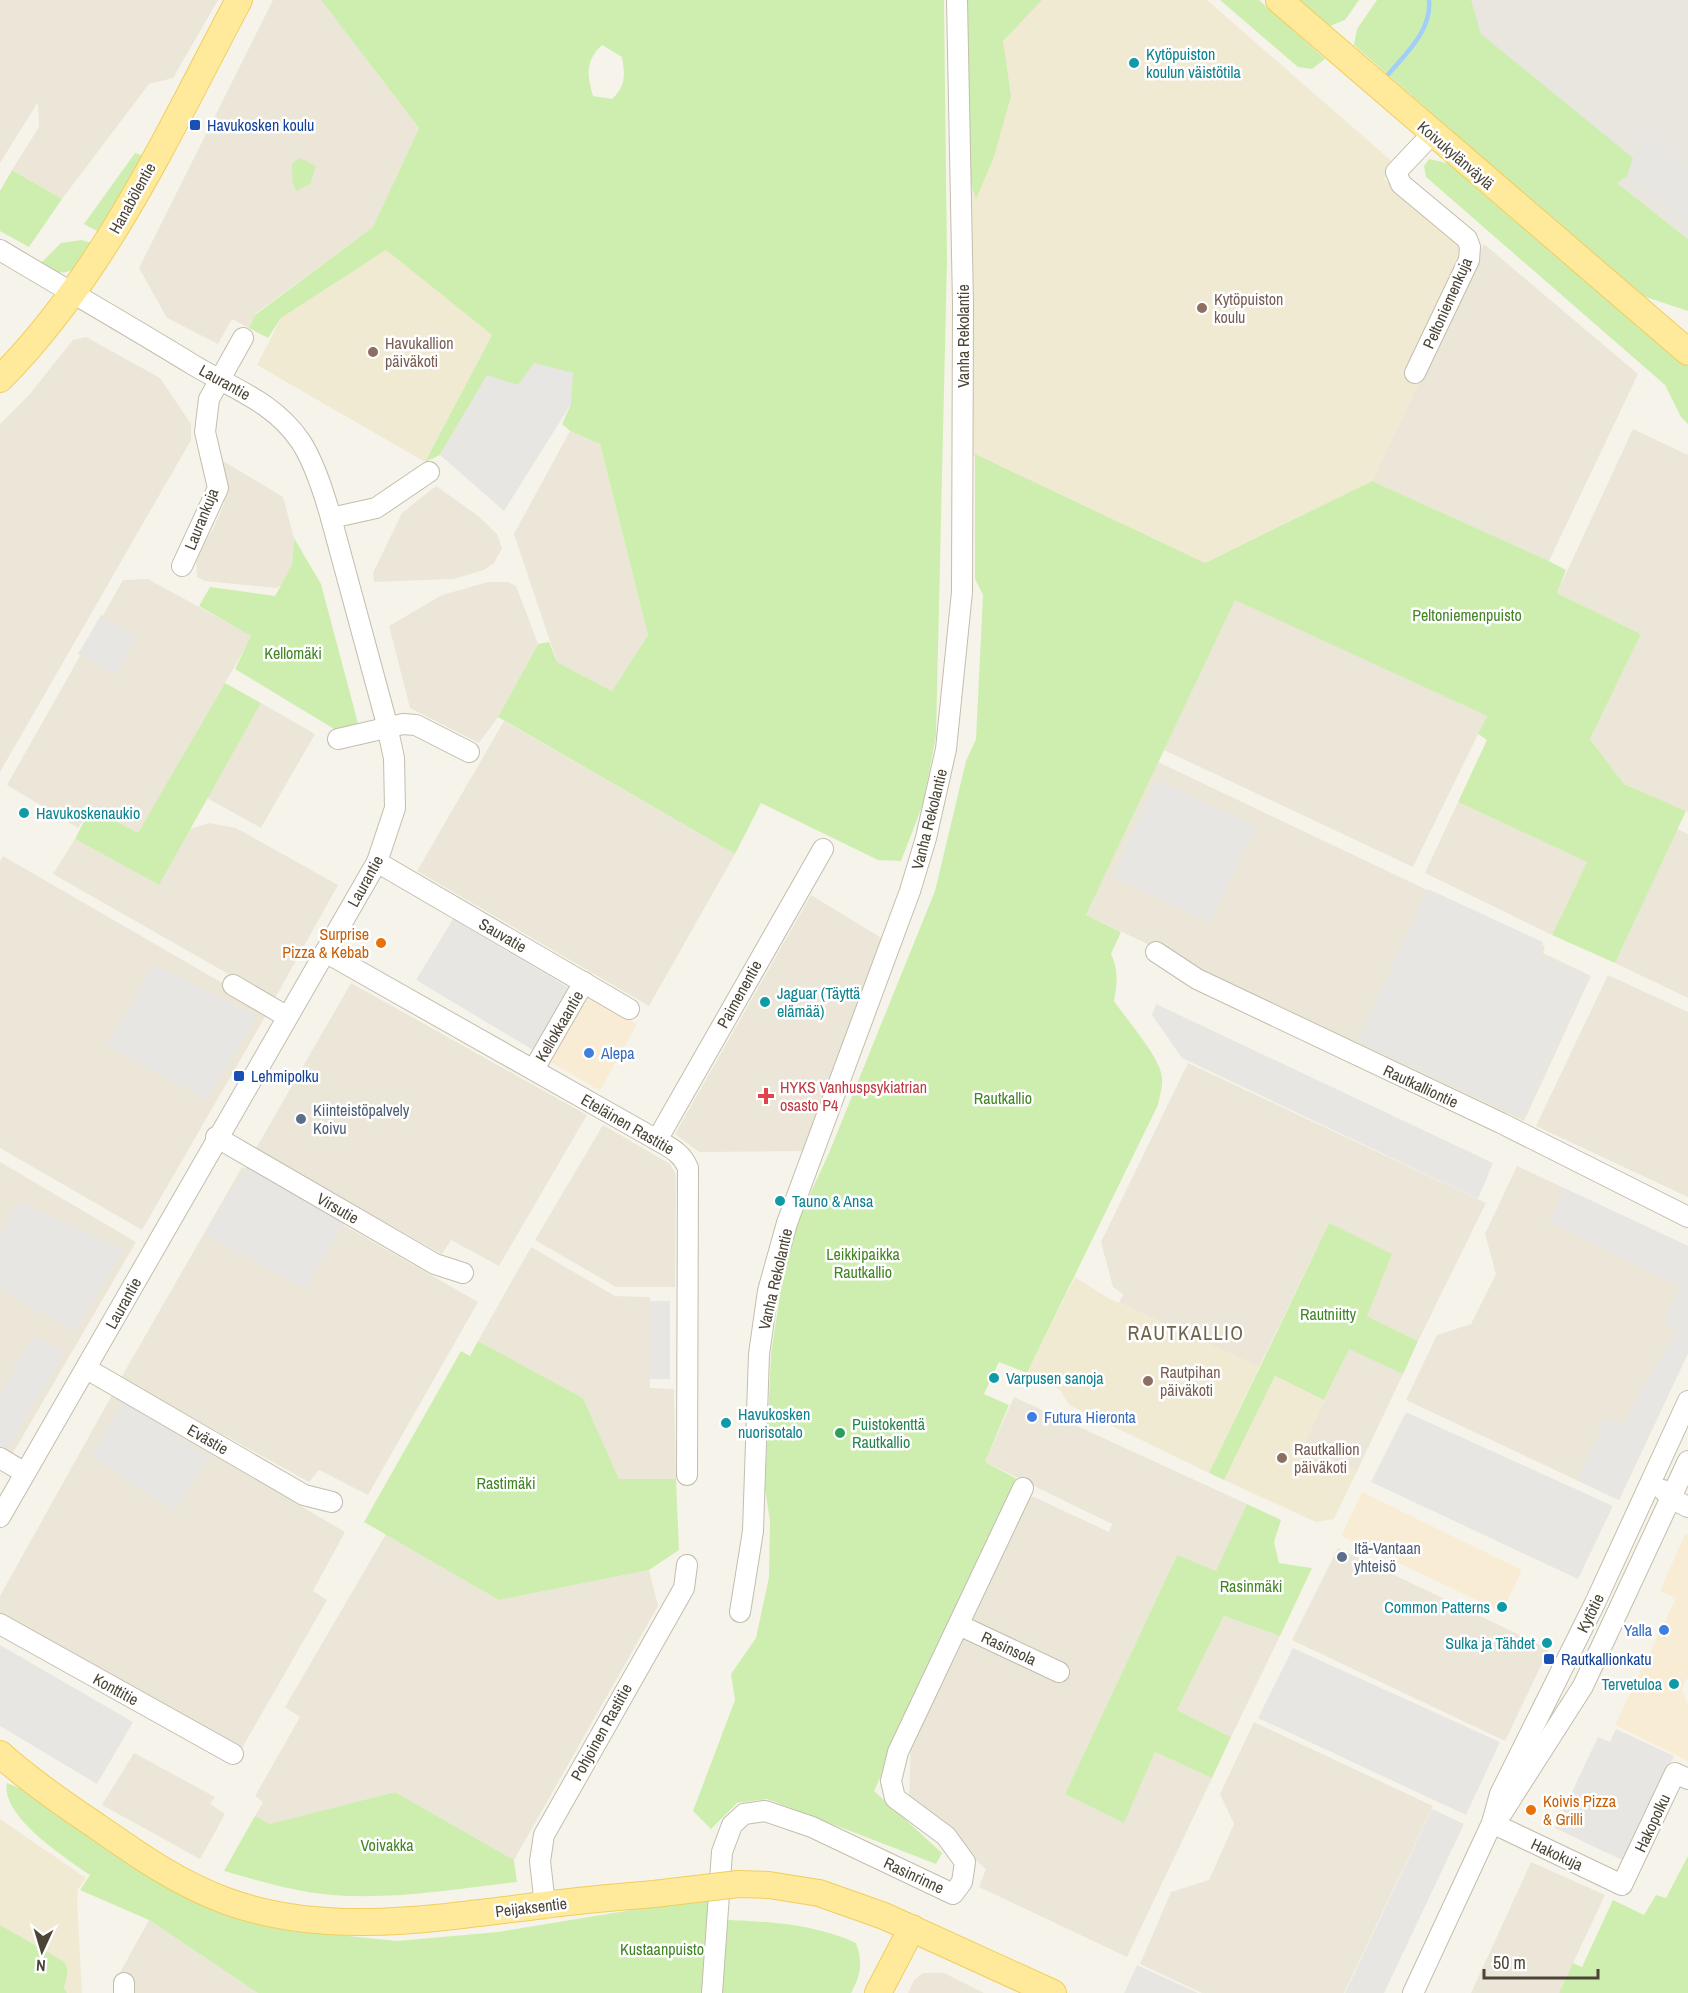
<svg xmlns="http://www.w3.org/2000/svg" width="1688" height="1993" font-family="'Archivo Narrow',sans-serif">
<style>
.residential{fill:#ebe6d8}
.commercial{fill:#f9ecd5}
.industrial{fill:#e9e5df}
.education{fill:#f1ead3}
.green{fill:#ceeeb0;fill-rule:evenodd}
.parking{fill:#e8e6e2}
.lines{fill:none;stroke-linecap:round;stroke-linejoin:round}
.stream{stroke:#a2cff8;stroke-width:4.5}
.minor-casing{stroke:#c3bdac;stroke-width:22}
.major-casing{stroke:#f0ce5f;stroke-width:28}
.minor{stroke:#fff;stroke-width:20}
.major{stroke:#ffe99b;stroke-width:26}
.major-bridge-casing{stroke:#f0ce5f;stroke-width:28;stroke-linecap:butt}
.major-bridge{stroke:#ffe99b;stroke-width:26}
.culture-dot{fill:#0f9aa8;stroke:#fff;stroke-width:2}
.transit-dot{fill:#1a4fb4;stroke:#fff;stroke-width:2}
.education-dot{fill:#8d6e63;stroke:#fff;stroke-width:2}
.food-dot{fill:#e8710a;stroke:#fff;stroke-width:2}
.shop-dot{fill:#3f7fe0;stroke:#fff;stroke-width:2}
.health-dot{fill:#e0444e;stroke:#fff;stroke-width:2}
.service-dot{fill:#5c6f8a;stroke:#fff;stroke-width:2}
.leisure-dot{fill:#2e9e5b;stroke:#fff;stroke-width:2}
.labels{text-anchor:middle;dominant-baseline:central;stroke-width:5;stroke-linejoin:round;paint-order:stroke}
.culture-label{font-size:16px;fill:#0d838f;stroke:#fff;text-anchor:start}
.transit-label{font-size:16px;fill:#164399;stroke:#fff;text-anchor:start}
.street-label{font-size:16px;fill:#4c4537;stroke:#fff}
.education-label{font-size:16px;fill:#785e54;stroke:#fff;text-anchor:start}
.park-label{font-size:16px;fill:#428523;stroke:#fff}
.food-label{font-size:16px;fill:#c56008;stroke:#fff;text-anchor:end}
.shop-label{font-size:16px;fill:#366cbe;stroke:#fff;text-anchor:start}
.health-label{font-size:16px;fill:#be3a42;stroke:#fff;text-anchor:start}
.service-label{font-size:16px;fill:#4e5e75;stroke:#fff;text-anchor:start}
.leisure-label{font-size:16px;fill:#27864d;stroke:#fff;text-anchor:start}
.quarter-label{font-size:20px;letter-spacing:1.5px;fill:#70644d;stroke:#fff}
</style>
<rect width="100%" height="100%" fill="#f6f4ea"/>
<g class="residential">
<path d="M0,0H218L173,78L149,84L62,199L12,170L39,127L38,102L0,163Z"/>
<path d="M273,0H321L419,128L373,227L255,314L249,328L232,319L218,344L167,318L139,268Z"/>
<path d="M1484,244L1638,374L1549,561L1372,481Z"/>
<path d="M86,337L160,378L191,424V440L0,772V424L29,395L73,340Z"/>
<path d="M1633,429L1688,455V812L1624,784L1590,739L1641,634L1557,593Z"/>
<path d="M570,431L600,444L648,635L612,691L557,662L514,534Z"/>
<path d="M223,461L283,497L294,538L292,565L282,585L276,588L205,581L197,577L196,554L212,531L224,504L227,488Z"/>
<path d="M436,486L477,515L497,534L502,548L494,563L484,570L453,579L374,582L373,573L402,513Z"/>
<path d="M148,579L252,636L138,834L91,808L78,828L7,785L123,580Z"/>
<path d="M488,582H508L516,586L538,644L498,717L479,743L410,708L389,626L442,595Z"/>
<path d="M1235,599L1487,716L1413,867L1164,750Z"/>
<path d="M261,703L315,734L261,828L207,798Z"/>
<path d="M504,721L735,854L649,1006L417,871Z"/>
<path d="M1158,762L1545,946L1543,953L1591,976L1524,1121L1086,915Z"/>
<path d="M1458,802L1587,862L1552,935L1425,873Z"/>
<path d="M210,823L236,828L338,885L274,1000L53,874L75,839L159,885L190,829Z"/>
<path d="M1677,829L1688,834V998L1615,963Z"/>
<path d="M3,856L269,1010L142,1230L0,1148V861Z"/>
<path d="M811,895L883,939L804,1151L699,1152L675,1134Z"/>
<path d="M1608,975L1688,1012V1197L1536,1126Z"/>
<path d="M351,983L587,1115L499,1266L451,1240L442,1254L255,1150Z"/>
<path d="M1188,1063L1486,1203L1418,1341L1367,1316L1329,1223L1259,1367L1119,1303L1123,1294L1113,1287L1101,1242Z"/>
<path d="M603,1125L670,1164L676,1174L675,1287H616L535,1240Z"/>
<path d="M0,1162L136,1242L10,1458L0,1452Z"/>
<path d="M1517,1166L1688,1246V1353L1619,1500L1406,1400L1437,1335L1471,1324L1496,1274L1485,1234Z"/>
<path d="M242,1167L478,1302L368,1495L319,1470L309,1482L121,1378Z"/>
<path d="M531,1247L615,1296L650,1297V1388L674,1389L676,1479H619L583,1398L478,1341Z"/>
<path d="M1349,1348L1403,1374L1357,1471L1303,1445Z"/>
<path d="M112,1395L345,1532L313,1591L327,1600L241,1750L0,1613V1596Z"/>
<path d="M1014,1397L1247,1504L1216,1572L1177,1555L1065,1794L1124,1822L1155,1752L1212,1778L1127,1957L979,1887L986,1869L909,1803L911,1735L958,1635L975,1626L970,1619L1027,1498L1034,1497L1109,1532L1112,1524L985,1462Z"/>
<path d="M386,1534L499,1600L649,1570L658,1606L514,1860L395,1792L269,1825L255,1816L263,1802L255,1796L300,1717L285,1707Z"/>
<path d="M1338,1548L1549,1649L1505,1741L1292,1640Z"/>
<path d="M1224,1616L1280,1636L1231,1737L1177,1710Z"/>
<path d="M1254,1722L1433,1806L1344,1993H1202L1140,1964L1171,1892L1209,1880L1234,1824L1220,1794Z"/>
<path d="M134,1753L215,1797L210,1804L225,1814L200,1859L102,1805Z"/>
<path d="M1531,1862L1605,1895L1559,1993H1471Z"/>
<path d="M149,1920L258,1993H131L117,1978Z"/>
<path d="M923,1973H944L984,1993H908L914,1980Z"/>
</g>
<g class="commercial">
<path d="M586,995L637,1024L600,1091L549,1061Z"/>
<path d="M1362,1492L1522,1570L1502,1612L1341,1536Z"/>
<path d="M1685,1534L1688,1535V1677L1682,1688L1688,1706V1761L1615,1725L1676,1598L1660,1591Z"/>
</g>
<path class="industrial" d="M1410,0H1688V239L1617,183Z"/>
<g class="education">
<path d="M1015,0H1207L1395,164L1384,179L1465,249L1423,373L1372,481L1205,563L966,453L971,33Z"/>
<path d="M386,250L492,335L425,462L257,365L281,318Z"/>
<path d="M1075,1277L1108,1298L1259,1367L1209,1473L1069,1405L1060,1390L1027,1373Z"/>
<path d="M1275,1376L1324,1400L1304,1446L1357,1471L1334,1519L1316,1522L1224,1480Z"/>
<path d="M0,1819L86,1878L78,1889L77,1900L82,1993H0Z"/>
</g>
<g class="green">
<path d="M321,0H944L947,260L936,736L923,804L901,861L878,860L761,803L735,854L498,717L538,644L549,642L557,662L612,691L648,635L600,444L570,431L562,424L571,404L487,376L440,455L425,462L492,335L386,250L281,318L268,338L249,328L255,315L373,227L419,128ZM602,45L622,57C625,75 626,86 612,99L593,96C587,75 585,61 602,45Z"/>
<path d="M967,0H1042L1003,41L1011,96L994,157L976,199L971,183Z"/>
<path d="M1220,0H1259L1325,59L1312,69L1298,67Z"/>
<path d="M1299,0H1359L1345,20L1330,26Z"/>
<path d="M1377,0H1471L1481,34L1633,158L1627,176L1617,183L1688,239V311L1640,295L1354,45L1357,29Z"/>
<path d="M135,153L145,156L101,233L84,224Z"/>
<path d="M300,158L316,166L310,184L296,191L292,181V163Z"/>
<path d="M1429,159L1451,164L1617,308L1688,362V424L1681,417L1665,385L1426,177L1424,166Z"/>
<path d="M12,170L62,199L29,247L0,231V191Z"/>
<path d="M81,240L93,243C76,268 70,283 40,264L61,243Z"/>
<path d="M975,454L1205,563L1372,481L1549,561L1566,570L1557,593L1641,634L1590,739L1624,784L1686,811L1615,963L1552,935L1587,862L1458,802L1487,740L1478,734L1487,716L1235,600L1086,915L1121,932L1111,954C1119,971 1117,983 1114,1001C1126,1019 1160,1057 1162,1077C1163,1087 1160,1095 1158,1105L1027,1373L999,1362L984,1394L1009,1405L985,1462L1021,1481L874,1791L942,1853L936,1864L767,1799L737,1803L711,1829L693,1811L735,1700L731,1674L756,1638L769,1577L770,1522L765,1488L771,1354L783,1274L798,1220L829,1153L935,891L966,761L976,739L983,595L975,579Z"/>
<path d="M294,538L321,584L359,727L336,730L235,669L251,636L199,606L210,587L275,596L292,565Z"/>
<path d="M225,683L261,703L159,885L75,839L91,808L138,833Z"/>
<path d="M1329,1223L1392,1254L1367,1316L1418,1341L1403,1374L1349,1349L1324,1400L1275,1376L1224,1480L1209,1473Z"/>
<path d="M478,1341L583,1398L619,1479H676L679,1550L649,1570L499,1600L364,1522L461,1351L470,1356Z"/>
<path d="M1247,1504L1281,1520L1274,1542L1279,1563L1312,1568L1280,1636L1224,1616L1177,1710L1231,1737L1212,1778L1155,1752L1124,1823L1065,1794L1177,1555L1216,1571Z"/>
<path d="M7,1783L34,1794L270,1925L310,1932L397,1941L498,1932L711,1897L702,1993H258L149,1920L80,1890L90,1875C67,1859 0,1816 7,1783Z"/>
<path d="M395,1792L514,1860L517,1882C456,1889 394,1900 332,1895C295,1892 259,1881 224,1871L255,1816L270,1824Z"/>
<path d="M1688,1856V1993H1559L1573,1963L1582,1967L1613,1900L1644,1915L1656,1895L1666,1898Z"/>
<path d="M728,1920C773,1922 814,1924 856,1943C863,1962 861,1975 851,1993H722Z"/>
<path d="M0,1925L63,1961C71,1970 66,1977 64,1988L67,1993H0Z"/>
</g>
<g class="parking">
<path d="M1646,138L1688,172V221L1627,176Z"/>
<path d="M534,363L573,373L571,404L504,511L440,455L487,375L518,385Z"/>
<path d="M101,615L137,638L116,675L78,654Z"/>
<path d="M1157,780L1256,826L1210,923L1112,877Z"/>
<path d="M1428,889L1543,942L1538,953L1589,976L1523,1118L1357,1041Z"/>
<path d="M453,919L569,988L533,1050L416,980Z"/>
<path d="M154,964L257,1016L207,1100L106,1045Z"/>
<path d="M1156,1004L1493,1163L1478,1199L1182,1058L1152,1015Z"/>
<path d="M246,1167L345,1221L305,1289L204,1234Z"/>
<path d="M1564,1188L1688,1246V1353L1619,1500L1577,1480L1606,1418L1622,1424L1677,1330L1663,1322L1680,1287L1549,1222Z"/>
<path d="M19,1201L123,1250L75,1332L0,1289V1232Z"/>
<path d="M650,1301H670V1379H649Z"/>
<path d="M34,1335L64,1353L5,1453L0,1449V1394Z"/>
<path d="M123,1399L209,1457L175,1512L91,1457Z"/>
<path d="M1406,1412L1613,1506L1578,1579L1371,1482Z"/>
<path d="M0,1645L133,1722L97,1784L0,1726Z"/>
<path d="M1293,1648L1500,1742L1466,1815L1258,1718Z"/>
<path d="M1616,1729L1674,1756L1624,1861L1555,1828L1598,1737L1610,1742Z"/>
<path d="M1432,1809L1464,1824L1384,1993H1345Z"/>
<path d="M1137,1965L1198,1993H1124Z"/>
</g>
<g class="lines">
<path class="stream" d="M1387,76C1405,54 1432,31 1429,0"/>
<defs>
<g id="minor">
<path d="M0,250C65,289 130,326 195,366C234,389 274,402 301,442C315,464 324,493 331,518L385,717L394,758L395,808L377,862L0,1517"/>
<path d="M1415,373L1469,260L1470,247L1467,239L1401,184L1396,172L1432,134"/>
<path d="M331,518L376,508L429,472"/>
<path d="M182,566L218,488L205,432L209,399L243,338"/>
<path d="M338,739L403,724L416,725L469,752"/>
<path d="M377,862L629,1009"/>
<path d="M325,952L657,1140C671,1148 682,1153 688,1168L687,1475"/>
<path d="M1156,952L1197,979L1501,1123L1688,1217"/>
<path d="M233,985L286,1016"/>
<path d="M534,1069L584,982"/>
<path d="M216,1137L435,1264L463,1273"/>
<path d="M657,1140L823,849"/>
<path d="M87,1369L304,1495L332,1502"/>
<path d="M0,1458L25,1473"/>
<path d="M1663,1490L1672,1499L1688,1507"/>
<path d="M740,1612L753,1531L759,1354L768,1291L787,1223L910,891L926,838L946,749L962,592L963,304L957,0"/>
<path d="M0,1624L233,1754"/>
<path d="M959,1625L1059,1672"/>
<path d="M1502,1813L1583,1686L1688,1461"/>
<path d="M1492,1823L1622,1885L1675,1773L1688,1779"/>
<path d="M545,1905L540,1861L544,1835L684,1588L687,1565"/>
<path d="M124,1983V1993"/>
<path d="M712,1993L722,1852L732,1825L744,1814L765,1811L812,1827L953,1894L962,1882L965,1862L946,1836L895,1798L891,1781L898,1752L1023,1488"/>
<path d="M1413,1993L1492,1823L1500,1794L1595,1603L1688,1401"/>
</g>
<g id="major">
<path d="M1279,0L1688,352"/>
<path d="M0,379C106,272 169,131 239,0"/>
<path d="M0,1754C30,1781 62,1803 95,1825C138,1855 179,1884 229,1902C331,1938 441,1917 545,1905C581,1900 617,1897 654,1894"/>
<path d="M819,1893L884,1916L1053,1993"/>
<path d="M878,1993L912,1928"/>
</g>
</defs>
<use href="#minor" class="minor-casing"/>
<use href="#major" class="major-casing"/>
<use href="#minor" class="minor"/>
<use href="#major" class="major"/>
<defs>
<path id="major-bridge" d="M654,1894L738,1884L769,1885L819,1893"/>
</defs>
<use href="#major-bridge" class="major-bridge-casing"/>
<use href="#major-bridge" class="major-bridge"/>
</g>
<g class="culture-dot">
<circle cx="1134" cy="63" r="6"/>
<circle cx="24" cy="813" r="6"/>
<circle cx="765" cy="1002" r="6"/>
<circle cx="780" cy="1201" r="6"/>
<circle cx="994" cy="1378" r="6"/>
<circle cx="726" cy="1423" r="6"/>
<circle cx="1502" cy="1607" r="6"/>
<circle cx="1547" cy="1643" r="6"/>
<circle cx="1674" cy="1684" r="6"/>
</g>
<g class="transit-dot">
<rect x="189" y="119" width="12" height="12" rx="3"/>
<rect x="233" y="1070" width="12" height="12" rx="3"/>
<rect x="1543" y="1653" width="12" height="12" rx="3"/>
</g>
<g class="education-dot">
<circle cx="1202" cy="308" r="6"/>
<circle cx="373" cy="352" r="6"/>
<circle cx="1148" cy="1381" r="6"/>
<circle cx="1282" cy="1458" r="6"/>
</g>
<g class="food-dot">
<circle cx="381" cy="943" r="6"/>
<circle cx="1531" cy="1810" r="6"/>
</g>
<g class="shop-dot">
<circle cx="589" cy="1053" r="6"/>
<circle cx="1032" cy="1417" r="6"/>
<circle cx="1664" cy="1630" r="6"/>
</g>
<path class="health-dot" d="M763 1087h6v6h6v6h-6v6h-6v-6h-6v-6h6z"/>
<g class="service-dot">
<circle cx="301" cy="1119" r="6"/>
<circle cx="1342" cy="1557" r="6"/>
</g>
<circle class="leisure-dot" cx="840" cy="1433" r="6"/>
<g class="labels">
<g class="culture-label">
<text x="1146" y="54">Kytöpuiston<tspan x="1146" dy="18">koulun väistötila</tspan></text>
<text x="36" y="813">Havukoskenaukio</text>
<text x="777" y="993">Jaguar (Täyttä<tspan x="777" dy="18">elämää)</tspan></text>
<text x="792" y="1201">Tauno &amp; Ansa</text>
<text x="1006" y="1378">Varpusen sanoja</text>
<text x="738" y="1414">Havukosken<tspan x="738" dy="18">nuorisotalo</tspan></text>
<text x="1490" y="1607" text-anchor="end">Common Patterns</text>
<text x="1535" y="1643" text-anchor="end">Sulka ja Tähdet</text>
<text x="1662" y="1684" text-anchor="end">Tervetuloa</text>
</g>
<g class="transit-label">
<text x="207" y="125">Havukosken koulu</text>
<text x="251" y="1076">Lehmipolku</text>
<text x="1561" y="1659">Rautkallionkatu</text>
</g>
<g class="street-label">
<text transform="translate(1456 155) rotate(41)">Koivukylänväylä</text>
<text transform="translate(132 198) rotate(-61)">Hanabölentie</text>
<text transform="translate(1447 303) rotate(-66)">Peltoniemenkuja</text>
<text transform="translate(963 336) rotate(-90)">Vanha Rekolantie</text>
<text transform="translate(225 382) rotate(29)">Laurantie</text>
<text transform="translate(201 519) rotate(-68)">Laurankuja</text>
<text transform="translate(929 819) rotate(-76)">Vanha Rekolantie</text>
<text transform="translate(365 881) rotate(-61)">Laurantie</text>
<text transform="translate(503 935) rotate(30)">Sauvatie</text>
<text transform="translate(739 994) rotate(-61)">Paimenentie</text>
<text transform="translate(559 1026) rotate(-60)">Kellokkaantie</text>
<text transform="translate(1421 1086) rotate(25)">Rautkalliontie</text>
<text transform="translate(628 1124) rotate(30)">Eteläinen Rastitie</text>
<text transform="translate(338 1208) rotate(30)">Virsutie</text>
<text transform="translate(775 1279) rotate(-77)">Vanha Rekolantie</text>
<text transform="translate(123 1303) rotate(-61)">Laurantie</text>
<text transform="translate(208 1439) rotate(30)">Evästie</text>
<text transform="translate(1590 1613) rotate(-64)">Kytötie</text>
<text transform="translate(1009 1648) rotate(25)">Rasinsola</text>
<text transform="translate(116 1689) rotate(29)">Konttitie</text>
<text transform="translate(601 1732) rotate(-61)">Pohjoinen Rastitie</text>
<text transform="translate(1652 1823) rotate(-65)">Hakopolku</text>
<text transform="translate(1557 1854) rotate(25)">Hakokuja</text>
<text transform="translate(914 1875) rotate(25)">Rasinrinne</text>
<text transform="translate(531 1907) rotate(-7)">Peijaksentie</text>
</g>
<g class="education-label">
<text x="1214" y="299">Kytöpuiston<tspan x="1214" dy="18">koulu</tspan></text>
<text x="385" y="343">Havukallion<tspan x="385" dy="18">päiväkoti</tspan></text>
<text x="1160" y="1372">Rautpihan<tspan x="1160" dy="18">päiväkoti</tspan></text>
<text x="1294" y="1449">Rautkallion<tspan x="1294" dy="18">päiväkoti</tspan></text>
</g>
<g class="park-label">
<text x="1467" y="615">Peltoniemenpuisto</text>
<text x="293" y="653">Kellomäki</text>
<text x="1003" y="1098">Rautkallio</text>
<text x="863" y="1254">Leikkipaikka<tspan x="863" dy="18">Rautkallio</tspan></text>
<text x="1328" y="1314">Rautniitty</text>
<text x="506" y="1483">Rastimäki</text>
<text x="1251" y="1586">Rasinmäki</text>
<text x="387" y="1845">Voivakka</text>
<text x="662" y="1949">Kustaanpuisto</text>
</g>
<g class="food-label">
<text x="369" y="934">Surprise<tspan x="369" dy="18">Pizza &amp; Kebab</tspan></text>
<text x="1543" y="1801" text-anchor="start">Koivis Pizza<tspan x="1543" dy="18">&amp; Grilli</tspan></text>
</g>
<g class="shop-label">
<text x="601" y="1053">Alepa</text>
<text x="1044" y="1417">Futura Hieronta</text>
<text x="1652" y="1630" text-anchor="end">Yalla</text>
</g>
<g class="health-label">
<text x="780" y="1087">HYKS Vanhuspsykiatrian<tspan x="780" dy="18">osasto P4</tspan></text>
</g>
<g class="service-label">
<text x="313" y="1110">Kiinteistöpalvely<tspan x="313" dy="18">Koivu</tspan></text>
<text x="1354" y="1548">Itä-Vantaan<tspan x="1354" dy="18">yhteisö</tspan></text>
</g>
<g class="leisure-label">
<text x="852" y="1424">Puistokenttä<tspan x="852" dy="18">Rautkallio</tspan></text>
</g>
<g class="quarter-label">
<text x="1186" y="1332">RAUTKALLIO</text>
</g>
</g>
<g transform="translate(42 1951) rotate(184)" stroke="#ffffff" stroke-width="4.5" paint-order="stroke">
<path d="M0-4.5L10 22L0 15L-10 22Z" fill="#4c4537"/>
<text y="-9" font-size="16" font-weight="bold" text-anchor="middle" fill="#4c4537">N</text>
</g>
<path d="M1484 1969v9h114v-9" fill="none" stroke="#4c4537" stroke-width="3"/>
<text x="1493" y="1969" font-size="18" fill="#4c4537" stroke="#ffffff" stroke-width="4.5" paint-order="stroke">50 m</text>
</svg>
